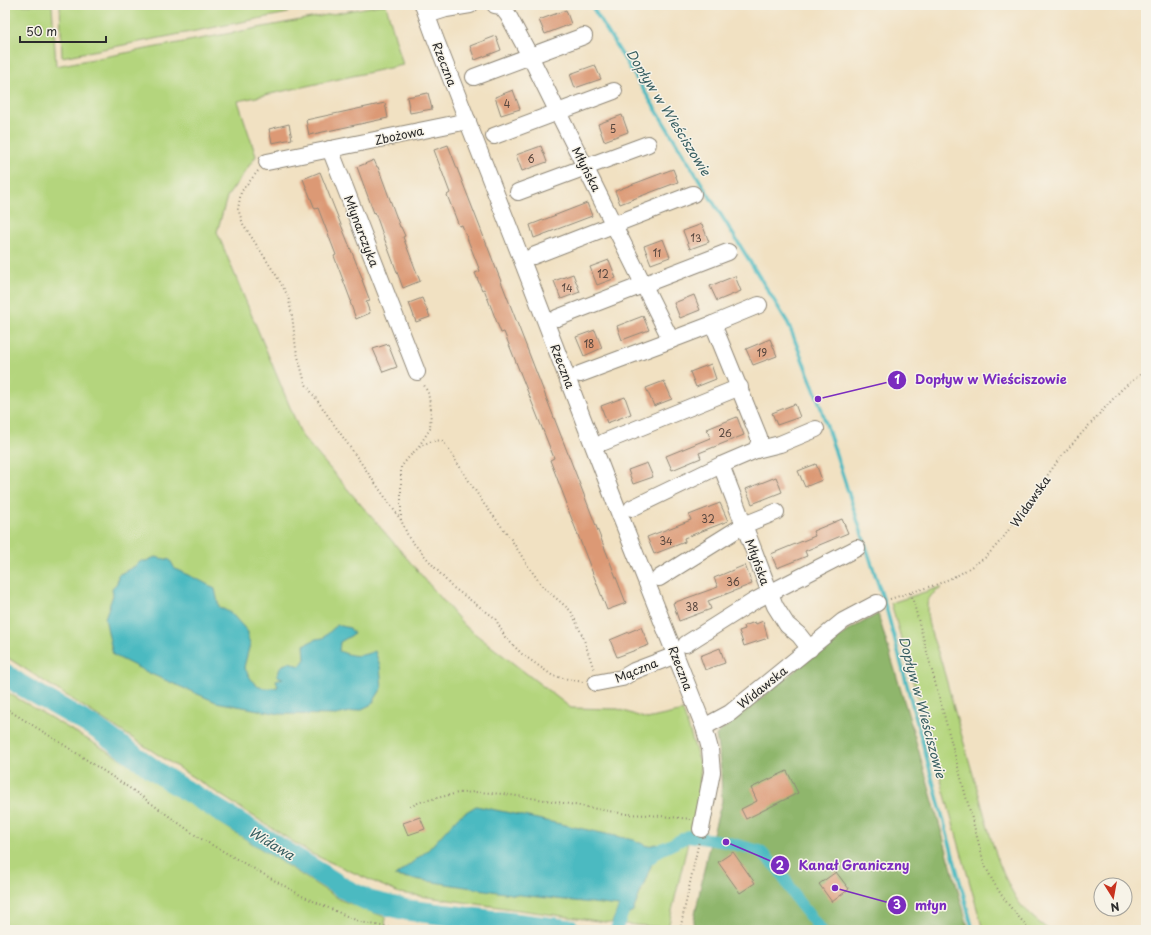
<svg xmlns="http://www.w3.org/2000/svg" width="1151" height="935" font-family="'Playpen Sans',sans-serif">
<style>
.green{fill:#b4d57d;stroke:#708054}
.forest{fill:#8fb66c;stroke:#5d704c}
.water{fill:#4bbac1;stroke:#3b7276}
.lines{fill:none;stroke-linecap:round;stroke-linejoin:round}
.stream{stroke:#4bbac1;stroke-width:3.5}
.canal{stroke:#4bbac1;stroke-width:12}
.river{stroke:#4bbac1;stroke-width:21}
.building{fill:#dc9975}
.minor-casing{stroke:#8e8676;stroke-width:18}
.path{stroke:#8e8676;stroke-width:2;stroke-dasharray:1 3;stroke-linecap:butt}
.minor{stroke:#fff;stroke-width:16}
.labels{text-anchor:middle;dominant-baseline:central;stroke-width:3;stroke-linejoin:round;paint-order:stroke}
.number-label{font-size:10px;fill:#57463e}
.street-label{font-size:12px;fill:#2b2b2b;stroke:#f7f3e8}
.water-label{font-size:13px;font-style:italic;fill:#365d60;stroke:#f7f3e8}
.leader{fill:none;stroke:#7b2cbf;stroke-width:1.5}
.callout-dot{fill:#7b2cbf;stroke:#f7f3e8;stroke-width:1.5}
.mark-label{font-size:12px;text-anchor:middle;font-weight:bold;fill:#fff}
.callout-label{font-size:13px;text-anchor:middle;font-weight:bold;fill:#7b2cbf;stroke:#f7f3e8;stroke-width:3;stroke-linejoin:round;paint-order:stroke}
</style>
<rect width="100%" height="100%" fill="#f7f3e8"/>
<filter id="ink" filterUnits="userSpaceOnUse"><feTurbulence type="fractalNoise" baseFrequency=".025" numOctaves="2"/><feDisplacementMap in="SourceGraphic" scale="8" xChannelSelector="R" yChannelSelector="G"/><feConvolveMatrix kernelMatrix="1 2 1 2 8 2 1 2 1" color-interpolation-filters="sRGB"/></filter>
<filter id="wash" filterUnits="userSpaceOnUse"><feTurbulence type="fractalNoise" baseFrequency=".012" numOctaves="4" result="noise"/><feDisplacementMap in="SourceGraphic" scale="16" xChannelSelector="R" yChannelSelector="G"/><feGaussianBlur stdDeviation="0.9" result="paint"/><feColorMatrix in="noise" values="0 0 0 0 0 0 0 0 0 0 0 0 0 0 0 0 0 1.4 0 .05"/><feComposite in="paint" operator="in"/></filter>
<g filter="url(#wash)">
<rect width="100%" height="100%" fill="#f1e1c2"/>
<g class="green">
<path d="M5,5H52L56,66L380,5H386L403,65L238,101L256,156L227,197L217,232L302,436L465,626L571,708L618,709L647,719L683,711L701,766L698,799L668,928L612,923L399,893L312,854L5,656Z"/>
<path d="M60,5H287L288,13L62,57Z"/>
<path d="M940,587V589C933,593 927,598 927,607C926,628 938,648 943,668C955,713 968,757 981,802C990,835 998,869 1016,898C1023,910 1038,922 1049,930H983L891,603Z"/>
<path d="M5,691L138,769L195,807L341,900L385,917L386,930H5Z"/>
</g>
<path class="forest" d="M878,614L914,734L969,930H692L707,855L722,801L721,769L716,735L807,661L849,630Z"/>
<g class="water">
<path d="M155,557L170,560L175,569L203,582L215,589L219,607L231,613L248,632V638L250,644L244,667C255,685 255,691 278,687L276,680L283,678L277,676L281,666L290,662L300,666L305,659L304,645L316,639L323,638L337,625L350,628L354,634L340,642L339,651C354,657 359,657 375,651L380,666L382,688L372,704L360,710L336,715L280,714L216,702L151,674L113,655L105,618L113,595L112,588L117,583L118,575L135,566L141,561H146Z"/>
<path d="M476,806L505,812L634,840L647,846L657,844L662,854L653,861L633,911L626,915L623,923H612L619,906L511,894L395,876L428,850L458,817Z"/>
</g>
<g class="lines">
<path class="stream" d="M591,5L788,323L818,399L887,611L973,930"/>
<g class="canal">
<path d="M648,860L660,850L689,836L726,842L760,851L780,871L797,900L821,930"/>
<path d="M616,930L625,907"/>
</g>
<path class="river" d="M5,674L19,684L96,728L167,779L238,822L345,889L369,901L407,910L570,930"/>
</g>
<g id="blocks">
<g class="building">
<path d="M566,10L571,24L545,34L539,20Z"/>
<path d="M496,36L501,50L475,60L470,46Z"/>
<path d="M595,65L601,79L575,88L570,74Z"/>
<path d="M513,90L520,109L501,115L495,97Z"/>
<path d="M428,93L432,109L410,113L407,97Z"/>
<path d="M385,103L388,118L309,135L306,120Z"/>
<path d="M622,115L628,132L604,141L598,124Z"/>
<path d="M289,124L292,139L272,143L269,129Z"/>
<path d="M448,145L626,603L607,610L566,504H567L550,460L554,458L504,332L501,333L484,289L482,290L475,273L480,271L462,225L459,226L447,195L450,193L434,150Z"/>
<path d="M541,146L547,162L522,171L516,155Z"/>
<path d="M374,160L377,167H378L400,227H401L405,236L403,237L420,281L403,288L383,235L375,212L374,213L357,167Z"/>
<path d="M673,169L678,182L620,204L615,191Z"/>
<path d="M320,172L363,280H362L370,301L366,302L370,313L356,319L350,302L351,301L334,256L336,255L318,208L315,209L303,179Z"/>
<path d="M587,203L592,216L534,238L530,225Z"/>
<path d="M702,224L709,242L690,249L683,231Z"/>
<path d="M663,239L670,257L651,264L644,246Z"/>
<path d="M609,260L616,278L597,285L590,267Z"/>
<path d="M573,274L580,292L561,299L554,281Z"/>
<path d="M735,276L741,291L717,301L710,286Z"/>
<path d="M694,295L700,310L680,318L674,303Z"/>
<path d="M422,298L430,317L416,322L409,303Z"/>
<path d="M643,316L649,330L622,340L617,326Z"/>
<path d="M595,330L602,348L584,356L576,337Z"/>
<path d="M770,339L777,356L753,365L746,349Z"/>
<path d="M388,344L397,367L383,372L373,349Z"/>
<path d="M711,364L716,379L696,387L690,372Z"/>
<path d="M664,381L672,399L654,406L646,388Z"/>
<path d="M625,397L631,414L607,423L601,406Z"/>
<path d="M795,404L800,417L777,425L772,413Z"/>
<path d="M737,417L744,435L699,453L701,458L672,470L666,456L710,438L707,429Z"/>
<path d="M647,463L653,477L633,484L628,470Z"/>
<path d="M816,464L822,480L805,487L798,471Z"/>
<path d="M776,477L782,492L752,504L746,489Z"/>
<path d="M720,503L728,521L684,538L685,542L654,554L647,537L691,520L689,515Z"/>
<path d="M842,519L848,533L805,551L807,556L777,568L771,554L815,536L813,531Z"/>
<path d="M745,565L752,584L708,601L711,609L679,621L673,603L718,587L714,578Z"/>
<path d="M763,621L768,638L744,646L739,631L745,629L744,626L755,622L756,624Z"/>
<path d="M641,627L649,645L617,657L610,640Z"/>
<path d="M720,648L725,663L705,670L700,656Z"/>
<path d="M787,771L798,793L746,819L741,809L757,801L751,788Z"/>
<path d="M420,817L425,829L408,835L403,823Z"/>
<path d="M733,852L755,883L740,893L718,862Z"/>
<path d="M836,872L849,889L832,902L819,884Z"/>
</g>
</g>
</g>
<g filter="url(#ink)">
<use href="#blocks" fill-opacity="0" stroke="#8e8676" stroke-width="1"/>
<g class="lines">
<defs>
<g id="minor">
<path d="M423,5L435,38L518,250L616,505L704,727L710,749L712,772L701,829"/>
<path d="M495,5L501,6L508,15L530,56L671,340L713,324L759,437V443L756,450L721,465L775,606L787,625L799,635L810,649"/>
<path d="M427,15L446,9L470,5"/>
<path d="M474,77L584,36"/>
<path d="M494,136L614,91"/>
<path d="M330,149L417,372"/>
<path d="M267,162L468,121"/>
<path d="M518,192L648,144"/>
<path d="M533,256L693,194"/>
<path d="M557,318L728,252"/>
<path d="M713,324L759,305"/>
<path d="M580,374L671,340"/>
<path d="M604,442L740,387"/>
<path d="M756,450L780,444L816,429"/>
<path d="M632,508L721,465"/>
<path d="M659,578L744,525L776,512"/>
<path d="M686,644L754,601L857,548"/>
<path d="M596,683L622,678L634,671L676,655"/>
<path d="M704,727L730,713L843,621L877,603"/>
</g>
</defs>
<use href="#minor" class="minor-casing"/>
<g class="path">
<path d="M258,171L241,192L238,209L243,224L276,275L288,296L292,315L296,349L305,383L401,520L409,538L451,586L495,618L505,637L522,654L553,676L583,682"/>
<path d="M419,446L430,429L431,408L428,393L423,383"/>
<path d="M401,520V467C412,453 424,438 443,441L484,504L509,536L528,566L543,587L571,611L583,637L594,670"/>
<path d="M911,593L984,863C996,890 1010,909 1031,930"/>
<path d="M890,599L938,584L960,574L986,557L1003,538L1062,455L1122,389L1146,370"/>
<path d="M5,708L58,741L134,791L198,837L302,896L360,922L403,930"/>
<path d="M410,807L420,802L458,793L479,792L503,794L552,801L626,814L650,815L691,819"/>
<path d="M680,930L699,841"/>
</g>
<use href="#minor" class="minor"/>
</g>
</g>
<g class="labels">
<g class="number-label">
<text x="507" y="103">4</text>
<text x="613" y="128">5</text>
<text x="531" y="158">6</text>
<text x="696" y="237">13</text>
<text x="657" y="252">11</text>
<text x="603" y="273">12</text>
<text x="567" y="287">14</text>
<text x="589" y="343">18</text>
<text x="762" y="352">19</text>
<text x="725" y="432">26</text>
<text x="708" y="518">32</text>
<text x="666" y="540">34</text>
<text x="733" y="581">36</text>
<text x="692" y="606">38</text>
</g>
<g class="street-label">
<text transform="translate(445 64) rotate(69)">Rzeczna</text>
<text transform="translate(399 135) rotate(-12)">Zbożowa</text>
<text transform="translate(587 169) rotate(63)">Młyńska</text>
<text transform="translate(362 231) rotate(69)">Młynarczyka</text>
<text transform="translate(563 366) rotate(69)">Rzeczna</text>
<text transform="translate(1030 501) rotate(-55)">Widawska</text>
<text transform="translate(758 562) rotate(70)">Młyńska</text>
<text transform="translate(681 668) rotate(69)">Rzeczna</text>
<text transform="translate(636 670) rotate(-22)">Mączna</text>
<text transform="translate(762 687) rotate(-39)">Widawska</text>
</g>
<g class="water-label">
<text transform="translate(669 112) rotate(58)">Dopływ w Wieściszowie</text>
<text transform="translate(923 707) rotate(75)">Dopływ w Wieściszowie</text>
<text transform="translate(272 843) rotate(31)">Widawa</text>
</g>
</g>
<path class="leader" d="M818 399L897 380M726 842L780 865M835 888L897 905"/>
<g class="callout-dot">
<circle cx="818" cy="399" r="4"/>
<circle cx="726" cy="842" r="4"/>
<circle cx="835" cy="888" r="4"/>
<circle cx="897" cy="380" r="10"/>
<circle cx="780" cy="865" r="10"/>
<circle cx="897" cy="905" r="10"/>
</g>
<g class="mark-label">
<text x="897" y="384">1</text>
<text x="780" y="870">2</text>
<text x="897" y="909">3</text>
</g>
<g class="callout-label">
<text x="991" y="384">Dopływ w Wieściszowie</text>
<text x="854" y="870">Kanał Graniczny</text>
<text x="931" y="910">młyn</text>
</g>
<rect width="1151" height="935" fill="none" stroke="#f7f3e8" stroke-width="20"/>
<g transform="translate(1113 897) rotate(169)"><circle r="19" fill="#f7f3e8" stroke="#a5a39c"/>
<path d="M0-3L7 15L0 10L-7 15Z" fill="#c8321e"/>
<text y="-6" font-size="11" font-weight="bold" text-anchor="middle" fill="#2b2b2b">N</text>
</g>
<path d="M20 36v6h86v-6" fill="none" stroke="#2b2b2b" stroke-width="2"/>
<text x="26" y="36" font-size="12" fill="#2b2b2b" stroke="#f7f3e8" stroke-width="3" paint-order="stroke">50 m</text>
</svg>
